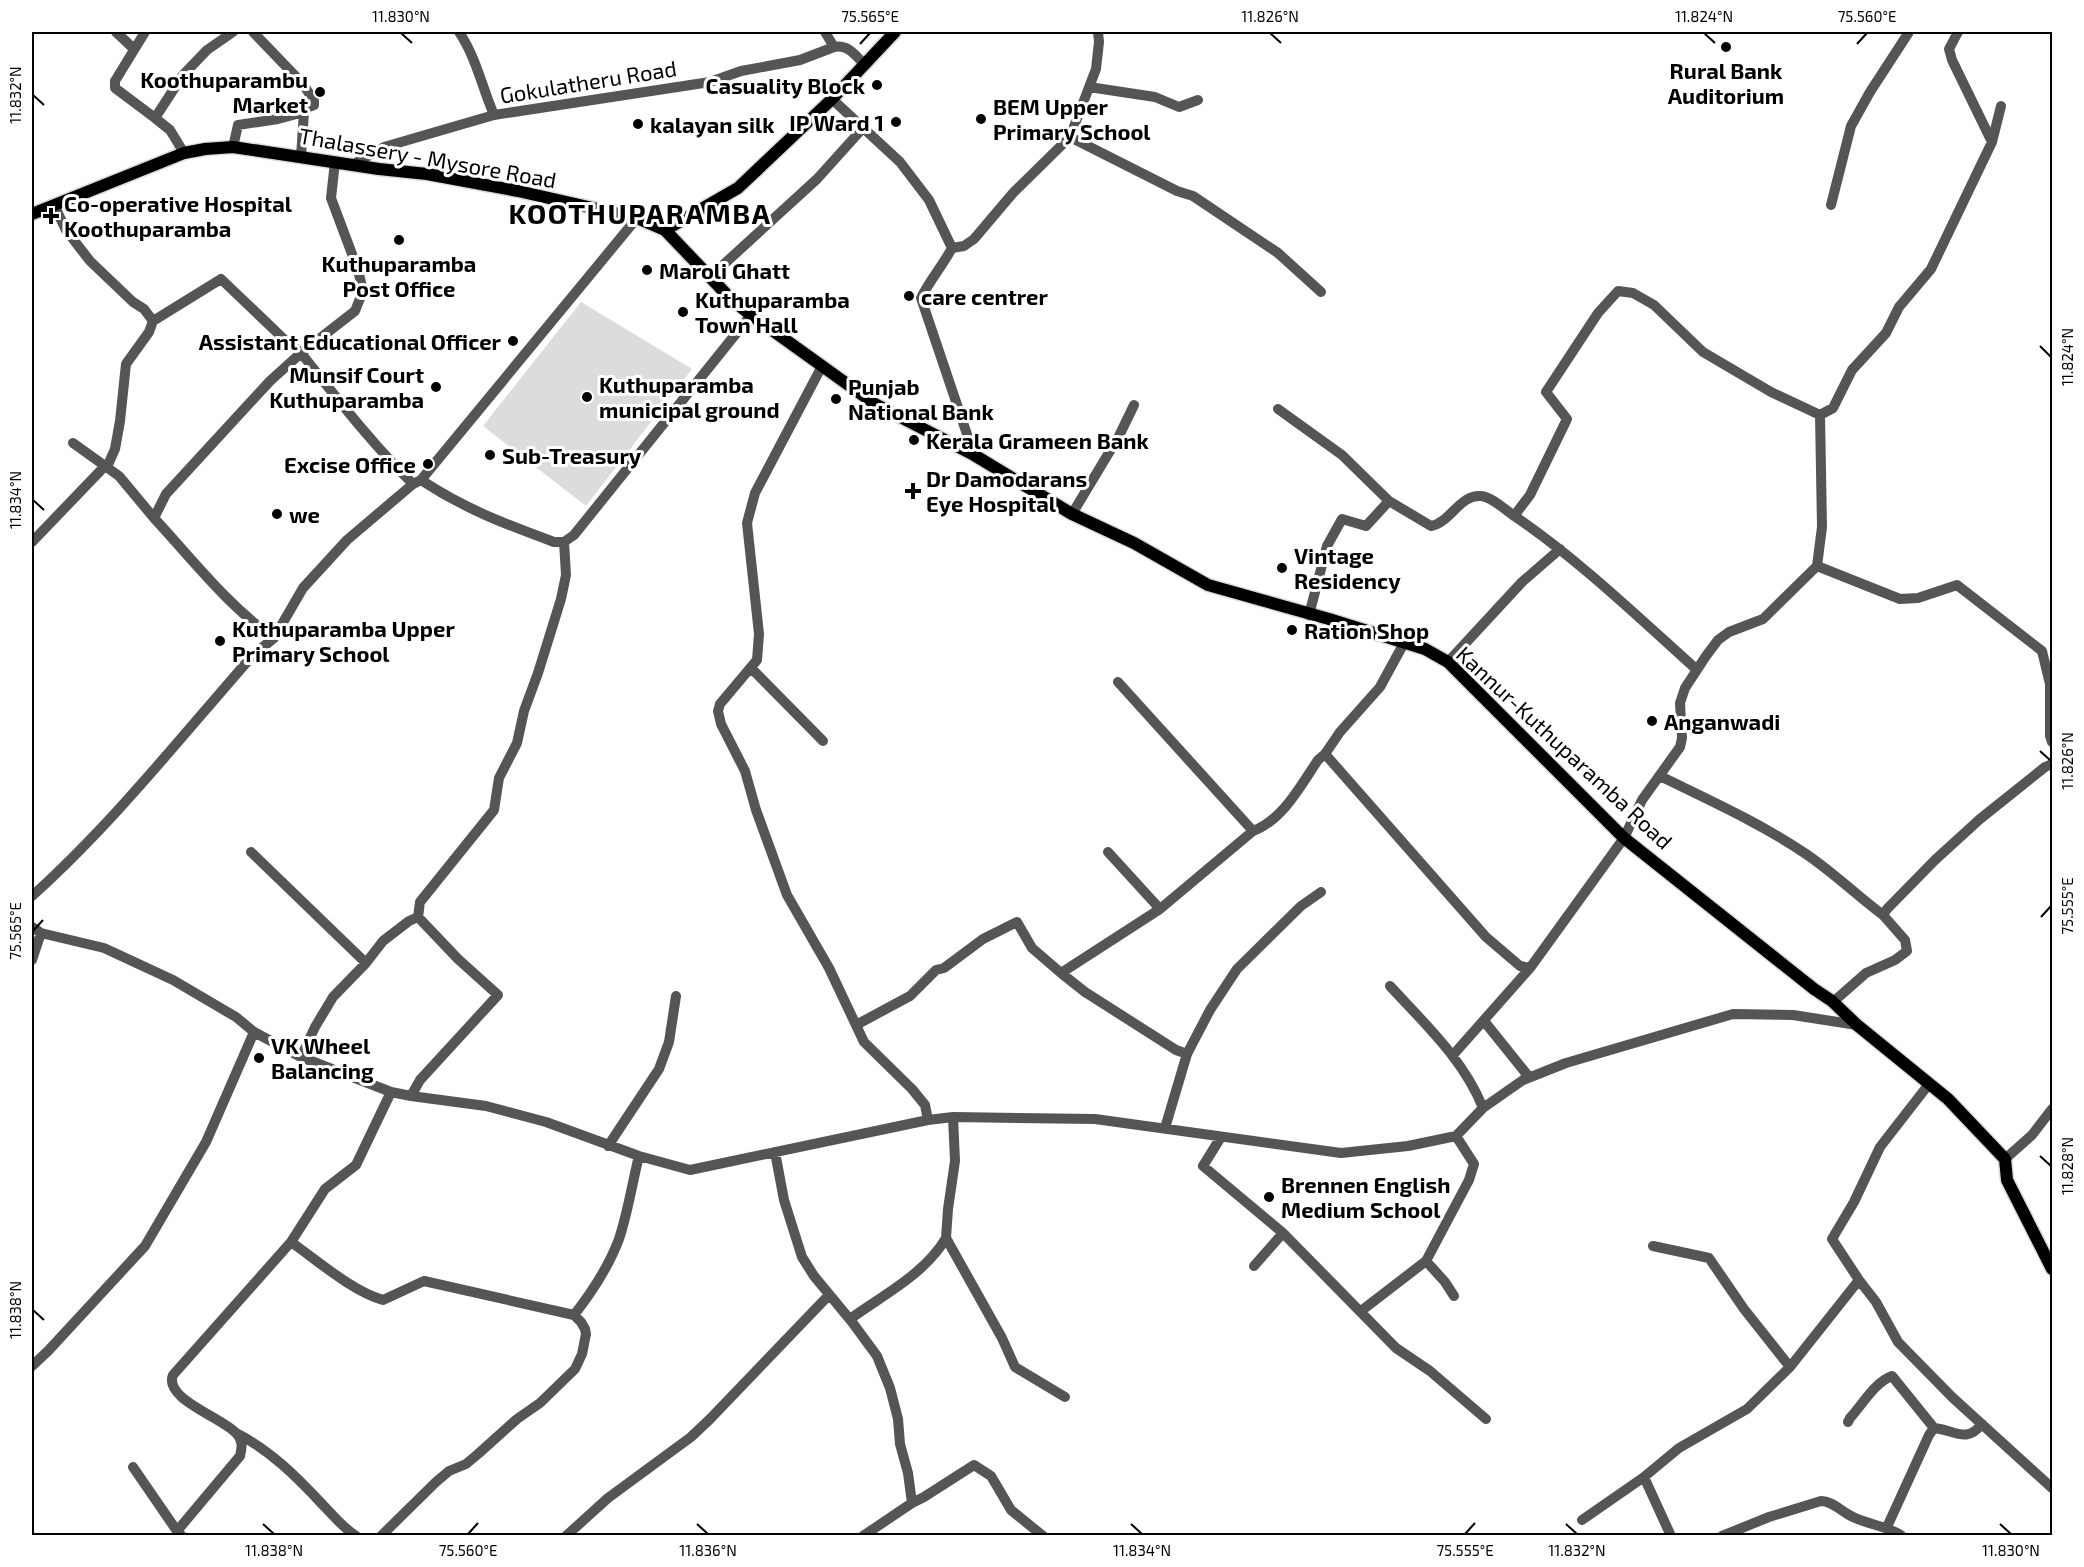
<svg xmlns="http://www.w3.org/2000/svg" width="2084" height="1567" font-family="'Exo 2',sans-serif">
<rect width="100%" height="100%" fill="#fff"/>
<path fill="#dcdcdc" d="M581,302L692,369L586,506L483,426Z"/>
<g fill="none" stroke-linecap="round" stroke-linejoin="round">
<g stroke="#dbdbdb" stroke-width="15">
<path id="major" d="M32,214L184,153L205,149L233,147L379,169L427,174L518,191L637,218L665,230L738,188L832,99L895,32
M665,230L730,298L751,315L875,404L974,455L1072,514L1134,543L1208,585L1329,619L1425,649L1448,662L1624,838L1814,989L1832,1001L1857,1025L1948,1099L2005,1159L2007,1180L2052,1269"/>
</g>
<path stroke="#555" stroke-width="10" d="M116,32L134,49
M145,32L115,81V88L155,118
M253,32L303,84L314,101V105L306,108L304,112L301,157
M459,32C476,57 482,87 494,115
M825,32L834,47C848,44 855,55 865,65
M1089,87L1155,97L1179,107L1198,100
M832,99L900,162L929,200L952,248C943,265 930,280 921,298L974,455
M1070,137L1177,191L1193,196L1278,253L1321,292
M1992,142L2001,106
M233,147L238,125L278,119L304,112
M184,153L170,130L155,118L183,75L207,50L233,32
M335,162L331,198L358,270L363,291L355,311L301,353C337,398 372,444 413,484
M352,165L384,147L494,115L710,82L741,71L800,60L834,47
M54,205L66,230L90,261L133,302L144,309L153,321L149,332L126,364L120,421L115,449L107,467
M1831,205L1851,126L1870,92L1909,32
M952,248L964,246L974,239L1013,193L1070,137L1096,69L1099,42L1098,32
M711,276L817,179L863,128
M822,366L755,493L747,523L759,634L757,660L720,704L718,711L721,724L745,771L756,810L787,895L829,968L864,1042L912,1089L925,1105L928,1120
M1278,409L1342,455L1389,501
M73,443L119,476L154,518L166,494L270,381L301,353L287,342L221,279L153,321
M421,480L637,218
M1072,514L1119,436L1134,405
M1514,516L1530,495L1567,419L1546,392L1598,313L1618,291L1633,293L1654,305L1703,352L1771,392L1820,415
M154,518C192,559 228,606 274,638
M32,542L104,467
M1817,566L1900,599L1918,598L1957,585L2042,651L2050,684V736L2052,742
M1309,615L1327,546L1342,519L1366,526L1389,501L1431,526C1450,523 1460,494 1481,496C1492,497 1504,509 1513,515C1579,560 1637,616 1696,669
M1448,662L1522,582L1560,549
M751,668L823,741
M1118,682L1253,831
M1325,754L1486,937L1520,966L1530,968L1624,838L1642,800L1680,747L1682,738L1680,703L1685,688L1706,656L1718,640L1729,632L1763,619L1817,566L1822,527L1820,415L1833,408L1852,370L1886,333L1899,307L1931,269L1992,142L1952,60L1949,49L1958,32
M1660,776C1709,800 1758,822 1803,852C1832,871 1856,895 1883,915
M251,852L366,963
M1108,852L1160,909
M32,896C113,823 181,737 253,655L274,638L303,588L347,540L413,484L421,480C465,509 505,524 554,542H564L574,535L751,315
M32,927L41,933L104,948L173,980L236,1017L254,1032L301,1057L391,1092L411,1096L486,1106L546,1122L639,1156L690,1170L928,1120L953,1117L1095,1119L1341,1153L1408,1146L1456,1136L1483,1108L1523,1080L1566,1063L1733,1014L1793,1015L1857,1025
M32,960L41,933
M1061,973L1160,909L1253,831C1283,820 1301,785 1318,760L1325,754L1340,732L1380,687L1404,643
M1390,986C1425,1024 1464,1060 1483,1108
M1833,1002L1866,973L1895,960L1907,951L1905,940L1883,915L1887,909L1935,860L1980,819L2045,767L2052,764
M1484,1021L1529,1077
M856,1025L910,996L936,970L944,968L983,939L1017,922L1032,948L1061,973L1085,992L1176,1050L1187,1054
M1453,1055L1530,968
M301,1057L315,1027L333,997L366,963L383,941L409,921L418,917L420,902L494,810L499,778L517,743L524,711L538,673L561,599L566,575L564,542
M411,1096L420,1080L498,995L458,959L418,917
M953,1117L955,1161L948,1209L946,1238L1002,1338L1015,1367L1065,1397
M1165,1128L1187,1054L1210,1010L1237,969L1301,906L1321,892
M1221,1137L1203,1166L1283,1233L1396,1348L1430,1371L1486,1419
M608,1146L659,1069L669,1042L676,996
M775,1152L784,1200L802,1257L814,1276L852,1322L877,1356L890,1388L898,1419L900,1444L908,1473L912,1503L863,1536
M2005,1159L2032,1135L2052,1109
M291,1242C318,1261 352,1291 383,1300L424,1281L574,1315
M1653,1246L1709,1258L1744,1309L1790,1367
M1426,1261L1445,1282L1454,1296
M1254,1266L1283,1233
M1859,1280L1876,1302L1898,1342L1952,1397L2052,1488
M1361,1311L1426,1261L1469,1180L1474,1164L1456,1136
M850,1319C883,1295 925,1274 946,1238
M32,1366L48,1351L145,1246L206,1142L254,1032
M1848,1422L1850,1418C1862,1405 1875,1382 1892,1376L1934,1428
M236,1433C270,1450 297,1477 322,1504C333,1515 342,1527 356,1536
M133,1467L177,1531
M912,1503L924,1497L974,1465L991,1476L1011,1510L1043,1536
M1582,1520L1644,1477
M1887,1527L1929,1435L1934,1428C1955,1430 1966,1444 1982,1424
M182,1536L177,1531L240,1456C242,1448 243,1441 237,1434C224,1418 163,1399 173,1375L291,1242L325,1189L356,1165L391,1092
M381,1536L436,1482L449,1471L466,1464L478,1454L517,1419L540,1403L575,1369L582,1354L586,1334L585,1329L581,1322L574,1315C592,1292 609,1266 619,1239C628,1212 632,1184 639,1156
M566,1536L608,1498L691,1437L710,1419L829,1295
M1671,1536L1644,1477L1679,1448L1747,1409L1790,1367L1859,1280L1832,1239L1854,1202L1880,1147L1929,1084
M1722,1536L1769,1517L1821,1501C1832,1501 1841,1511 1851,1516C1868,1525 1886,1525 1902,1536"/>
<use href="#major" stroke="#000" stroke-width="12"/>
</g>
<path fill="none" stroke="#000" stroke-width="2" d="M401,33L412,43M1270,33L1281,43M1704,33L1715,43M860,44L870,33M1857,44L1867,33M33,95L44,105M2040,346L2051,357M33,500L44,510M2040,751L2051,761M2041,917L2051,906M33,931L43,920M2040,1156L2051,1166M33,1310L44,1320M263,1524L274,1534M697,1524L708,1534M1131,1524L1142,1534M1566,1524L1577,1534M2000,1524L2011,1534M468,1534L478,1523M1465,1534L1475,1523"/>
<g fill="#000" stroke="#fff" stroke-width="2">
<circle cx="1726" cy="47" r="6"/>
<circle cx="877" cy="85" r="6"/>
<circle cx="320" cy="92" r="6"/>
<circle cx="981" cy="119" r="6"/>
<circle cx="896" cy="122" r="6"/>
<circle cx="638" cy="124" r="6"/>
<path d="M48 207h6v6h6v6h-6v6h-6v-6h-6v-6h6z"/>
<circle cx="399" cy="240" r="6"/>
<circle cx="647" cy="270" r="6"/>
<circle cx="909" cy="296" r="6"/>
<circle cx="683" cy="312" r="6"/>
<circle cx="513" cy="341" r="6"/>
<circle cx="436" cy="387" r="6"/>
<circle cx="587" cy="397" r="6"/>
<circle cx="836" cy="399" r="6"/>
<circle cx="914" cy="440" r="6"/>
<circle cx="490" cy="455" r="6"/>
<circle cx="428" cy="464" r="6"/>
<path d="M910 482h6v6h6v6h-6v6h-6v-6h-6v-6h6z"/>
<circle cx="277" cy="514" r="6"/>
<circle cx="1282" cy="568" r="6"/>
<circle cx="1292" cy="630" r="6"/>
<circle cx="220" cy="641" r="6"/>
<circle cx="1652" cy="721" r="6"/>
<circle cx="259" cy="1058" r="6"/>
<circle cx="1269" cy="1197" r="6"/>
</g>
<g text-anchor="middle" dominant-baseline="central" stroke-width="6" stroke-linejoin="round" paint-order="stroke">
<g font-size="22" font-weight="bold" fill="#000" stroke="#fff" text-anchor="start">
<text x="1726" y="70" text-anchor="middle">Rural Bank<tspan x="1726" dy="25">Auditorium</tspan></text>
<text x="308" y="79" text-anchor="end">Koothuparambu<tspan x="308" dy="25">Market</tspan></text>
<text x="865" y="85" text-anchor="end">Casuality Block</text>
<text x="993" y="106">BEM Upper<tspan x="993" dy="25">Primary School</tspan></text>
<text x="884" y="122" text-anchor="end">IP Ward 1</text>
<text x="650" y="124">kalayan silk</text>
<text x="64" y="203">Co-operative Hospital<tspan x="64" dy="25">Koothuparamba</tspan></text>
<text x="399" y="263" text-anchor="middle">Kuthuparamba<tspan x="399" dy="25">Post Office</tspan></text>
<text x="659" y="270">Maroli Ghatt</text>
<text x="921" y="296">care centrer</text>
<text x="695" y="299">Kuthuparamba<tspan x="695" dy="25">Town Hall</tspan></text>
<text x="501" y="341" text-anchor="end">Assistant Educational Officer</text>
<text x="424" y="374" text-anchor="end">Munsif Court<tspan x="424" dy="25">Kuthuparamba</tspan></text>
<text x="599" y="384">Kuthuparamba<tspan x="599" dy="25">municipal ground</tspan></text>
<text x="848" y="386">Punjab<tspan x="848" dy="25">National Bank</tspan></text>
<text x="926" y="440">Kerala Grameen Bank</text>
<text x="502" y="455">Sub-Treasury</text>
<text x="416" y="464" text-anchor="end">Excise Office</text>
<text x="926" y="478">Dr Damodarans<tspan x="926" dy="25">Eye Hospital</tspan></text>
<text x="289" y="514">we</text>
<text x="1294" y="555">Vintage<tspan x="1294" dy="25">Residency</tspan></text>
<text x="232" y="628">Kuthuparamba Upper<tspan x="232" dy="25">Primary School</tspan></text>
<text x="1304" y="630">Ration Shop</text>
<text x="1664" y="721">Anganwadi</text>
<text x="271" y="1045">VK Wheel<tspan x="271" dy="25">Balancing</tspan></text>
<text x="1281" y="1184">Brennen English<tspan x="1281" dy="25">Medium School</tspan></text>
</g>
<g font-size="22" fill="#000" stroke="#fff">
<text transform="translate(588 81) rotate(-9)">Gokulatheru Road</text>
<text transform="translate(428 157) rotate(10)">Thalassery - Mysore Road</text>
<text transform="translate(1565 747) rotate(43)">Kannur-Kuthuparamba Road</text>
</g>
<g font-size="28" font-weight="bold" letter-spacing="1.5" fill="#000" stroke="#fff">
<text x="640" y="213">KOOTHUPARAMBA</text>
</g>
</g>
<rect width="2084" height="1567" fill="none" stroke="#ffffff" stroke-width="66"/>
<rect x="33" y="33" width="2018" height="1501" fill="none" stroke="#000" stroke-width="2"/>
<g font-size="15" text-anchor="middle" fill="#000">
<text x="401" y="22">11.830°N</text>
<text x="870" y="22">75.565°E</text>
<text x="1270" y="22">11.826°N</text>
<text x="1704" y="22">11.824°N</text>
<text x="1867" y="22">75.560°E</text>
<text transform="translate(16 95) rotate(-90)" y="5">11.832°N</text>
<text transform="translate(2068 357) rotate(-90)" y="5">11.824°N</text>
<text transform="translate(16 500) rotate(-90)" y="5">11.834°N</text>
<text transform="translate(2068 761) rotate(-90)" y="5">11.826°N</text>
<text transform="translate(2068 906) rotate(-90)" y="5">75.555°E</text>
<text transform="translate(16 931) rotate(-90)" y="5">75.565°E</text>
<text transform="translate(2068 1166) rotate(-90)" y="5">11.828°N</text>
<text transform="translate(16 1310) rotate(-90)" y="5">11.838°N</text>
<text x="274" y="1556">11.838°N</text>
<text x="468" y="1556">75.560°E</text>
<text x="708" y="1556">11.836°N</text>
<text x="1142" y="1556">11.834°N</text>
<text x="1465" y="1556">75.555°E</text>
<text x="1577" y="1556">11.832°N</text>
<text x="2011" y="1556">11.830°N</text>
</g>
</svg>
